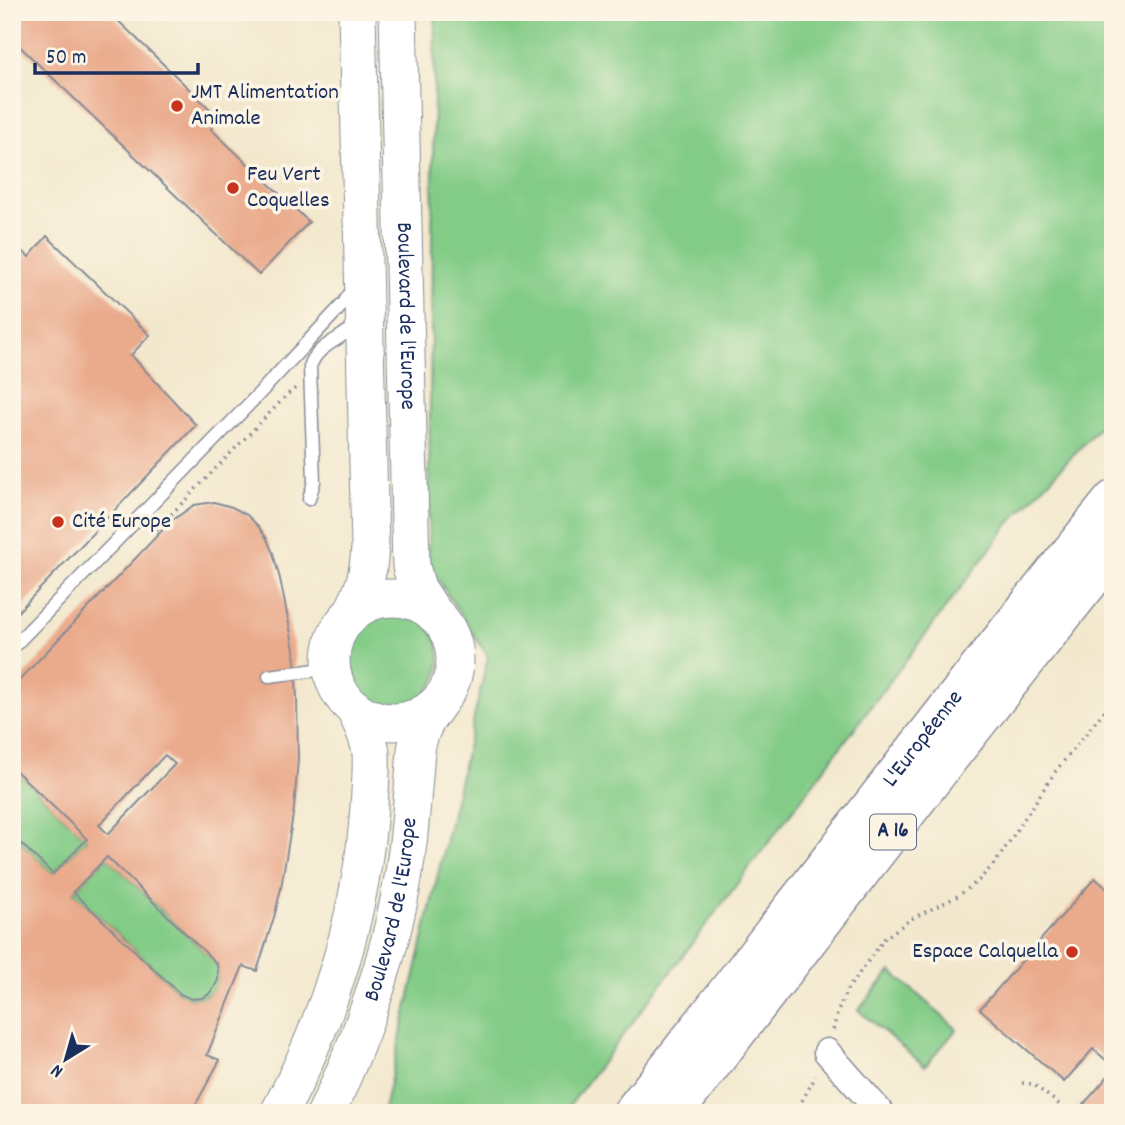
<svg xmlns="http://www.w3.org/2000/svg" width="1125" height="1125" font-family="Dekko,sans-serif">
<rect width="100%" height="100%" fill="#fcf5e5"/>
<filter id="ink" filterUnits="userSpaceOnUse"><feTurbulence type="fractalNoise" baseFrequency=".0143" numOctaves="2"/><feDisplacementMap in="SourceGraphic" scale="14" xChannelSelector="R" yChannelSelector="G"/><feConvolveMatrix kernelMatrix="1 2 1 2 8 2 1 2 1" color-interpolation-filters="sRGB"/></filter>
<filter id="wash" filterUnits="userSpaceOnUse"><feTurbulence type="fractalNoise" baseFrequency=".00686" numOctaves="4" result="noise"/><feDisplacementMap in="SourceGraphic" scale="28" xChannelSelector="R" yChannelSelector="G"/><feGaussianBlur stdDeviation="1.57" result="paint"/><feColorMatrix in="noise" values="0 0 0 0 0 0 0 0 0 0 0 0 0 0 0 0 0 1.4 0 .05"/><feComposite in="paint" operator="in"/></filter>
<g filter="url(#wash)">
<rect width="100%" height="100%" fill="#f3e8cd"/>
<path fill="#83cc87" stroke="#4f7e72" stroke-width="2" d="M435,12H1113V412L1009,524L564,1113H383L488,657L428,564Z
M344 659a48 48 0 1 1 96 0a48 48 0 1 1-96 0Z
M12,767L87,839L53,874L12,835Z
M107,857L216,963C225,987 207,1003 183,996L73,892Z
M891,971L957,1029L925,1066L858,1010Z"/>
<g id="blocks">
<path fill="#eaaa8c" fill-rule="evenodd" d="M12,12H109L210,109L213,112L214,120L211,129L309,222L259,275L12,39Z
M47,236L150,335L131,355L196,425L12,618V241L29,257Z
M214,502L232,507L247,515L258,526L267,539L273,553L280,579L294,649L297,697L298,759L294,809L281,888L275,914L257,971L243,966L207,1055L220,1060L191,1113H12V835L53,874L87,839L12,767V688L170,522L194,505ZM165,755L175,764L108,834L99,825ZM107,857L216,963L218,969V980L214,988L208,995L202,998L191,999L180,994L73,892Z
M1095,878L1113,894V1058L1110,1055L1106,1060L1093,1049L1064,1082L980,1009Z
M1109,1075L1113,1078V1113H1076Z"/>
</g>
</g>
<g filter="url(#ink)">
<use href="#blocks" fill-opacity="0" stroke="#878c96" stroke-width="2"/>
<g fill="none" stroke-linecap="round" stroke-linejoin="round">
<g stroke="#878c96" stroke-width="15">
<path id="service" d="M309,499L314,482L310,367C317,344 342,340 358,323
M12,648L255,398L344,303L354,287
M269,676L332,668"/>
</g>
<g stroke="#878c96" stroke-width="29">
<path id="minor" d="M827,1052L881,1113"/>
</g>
<g stroke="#878c96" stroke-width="39">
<g id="secondary">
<path id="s1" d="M398,12L411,566L417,588L434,614"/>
<circle cx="393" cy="660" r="62"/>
<path d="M350,616C364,591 368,576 370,548L357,12"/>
<path d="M279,1113C329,1019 362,913 369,807C370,789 372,770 371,753C369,737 361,722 354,708"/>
<path id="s2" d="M326,1113C358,1046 383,977 398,905C409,854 412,802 416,750C420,728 426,720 439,702"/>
</g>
</g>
<g stroke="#878c96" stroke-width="41">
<g id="motorway">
<path id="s3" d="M632,1113C794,910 949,701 1113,500"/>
<path d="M674,1113L948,759L1113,552"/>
</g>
</g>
<path stroke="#878c96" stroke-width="3.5" stroke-dasharray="2 5" stroke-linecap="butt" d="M158,535L155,531L290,392L296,388
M833,1030L838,1011L847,990L885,938L911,919L958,896L979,880L996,862L1055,772L1113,700
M1022,1083L1033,1084L1060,1105L1054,1113
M795,1113L816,1076"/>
<use href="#service" stroke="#fff" stroke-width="12"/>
<use href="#minor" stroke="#fff" stroke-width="26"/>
<use href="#secondary" stroke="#fff" stroke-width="37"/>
<use href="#motorway" stroke="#fff" stroke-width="38"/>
</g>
</g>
<g fill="#c8321e" stroke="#fcf5e5" stroke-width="2.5">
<circle cx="177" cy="106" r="7"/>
<circle cx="233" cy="188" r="7"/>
<circle cx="58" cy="522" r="7"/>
<circle cx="1072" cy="952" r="7"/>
</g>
<g text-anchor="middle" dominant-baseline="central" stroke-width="7" stroke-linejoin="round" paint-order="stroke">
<rect fill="#fcf5e5" stroke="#5e6a86" stroke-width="2" x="870" y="814.5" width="46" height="35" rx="5"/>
<g font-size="21" font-weight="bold" fill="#1b2f5e">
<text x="893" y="832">A 16</text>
</g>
<g font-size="23" fill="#1b2f5e" stroke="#fcf5e5" text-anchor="start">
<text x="191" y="93">JMT Alimentation<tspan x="191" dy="26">Animale</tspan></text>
<text x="247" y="175">Feu Vert<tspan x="247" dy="26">Coquelles</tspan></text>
<text x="72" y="522">Cité Europe</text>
<text x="1058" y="952" text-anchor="end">Espace Calquella</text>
</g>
<g font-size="23" fill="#1b2f5e" stroke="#fcf5e5">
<text stroke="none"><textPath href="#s1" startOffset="304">Boulevard de l'Europe</textPath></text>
<text stroke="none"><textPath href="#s3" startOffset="474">L'Européenne</textPath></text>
<text stroke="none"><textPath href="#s2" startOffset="215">Boulevard de l'Europe</textPath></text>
</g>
</g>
<rect width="1125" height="1125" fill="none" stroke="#fcf5e5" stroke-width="42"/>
<g transform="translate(66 1059) rotate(217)" stroke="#fcf5e5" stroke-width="5" paint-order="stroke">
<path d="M0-5L12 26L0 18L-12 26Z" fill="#1b2f5e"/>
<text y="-10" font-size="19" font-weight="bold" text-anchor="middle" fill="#1b2f5e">N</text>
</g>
<path d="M35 63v10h163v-10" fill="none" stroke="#1b2f5e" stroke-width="3.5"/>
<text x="46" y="63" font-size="21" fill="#1b2f5e" stroke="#fcf5e5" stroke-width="5" paint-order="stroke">50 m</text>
</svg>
